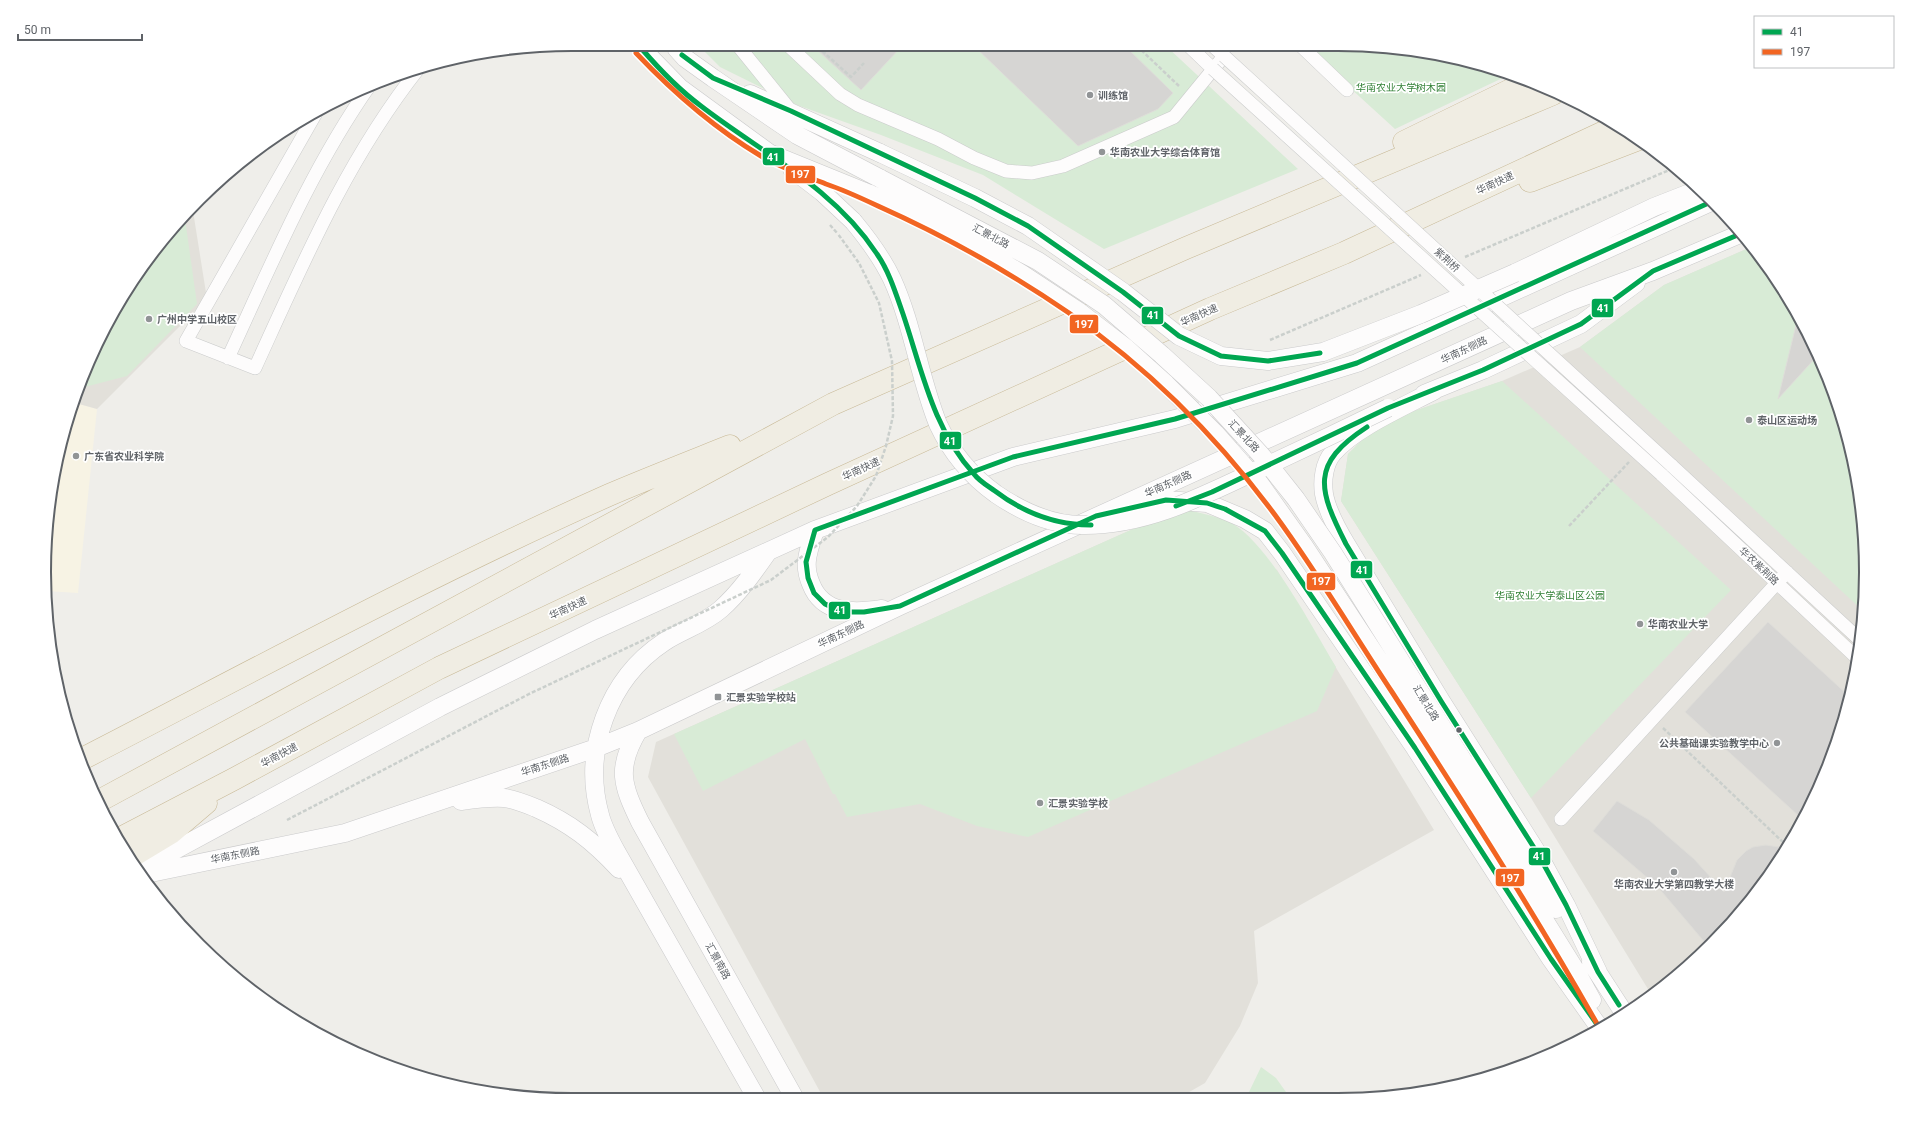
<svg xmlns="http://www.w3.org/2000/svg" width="1910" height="1144" font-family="Roboto,'Noto Sans SC',sans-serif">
<rect width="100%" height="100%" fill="#efeeea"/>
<path fill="#f7f3e4" d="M72,402L97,409L78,593L46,591L44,569L49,503Z"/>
<path fill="#e2e0da" d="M193,211L207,299L97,409L72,402L99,338L153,251Z
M1751,247L1777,279L1826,370L1856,469L1866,572L1856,675L1826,774L1777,866L1686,969L1651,994L1531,798L1341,501L1348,454L1379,423L1502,381L1580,347L1664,285Z
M1180,508L1277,570L1434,830L1254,931L1258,983L1240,1026L1205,1083L1177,1099H824L648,777L656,742Z"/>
<path fill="#d8ebd6" d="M1303,45H1373L1511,74L1395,129Z
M1166,46L1298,169L1104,249L983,175L881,135L797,105L720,67L701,48Z
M185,219L197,304L127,376L77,389L99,338L153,251Z
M1751,247L1777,279L1826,370L1856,469L1866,572L1862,610L1580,347L1664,285Z
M1502,381L1731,590L1531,798L1341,501L1348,454L1379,423Z
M1180,508C1195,512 1212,515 1227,521C1265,536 1314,631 1336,667L1317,711L1028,837L977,826L920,804L847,817L835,794H833L805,739L703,791L674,734Z
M1261,1067L1276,1078L1291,1099H1239L1249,1092Z"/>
<path fill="#d6d5d3" stroke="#deddd9" d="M1102,46H1125L1173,93L1158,109L1078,146L975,47Z
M814,47H901L861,90Z
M1798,317L1818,355L1778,399Z
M1768,622L1849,696L1826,774L1802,819L1685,712Z
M1617,801L1649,820L1694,859L1724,892L1737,860L1746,851L1753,847L1766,845L1786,848L1777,866L1707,945L1657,886L1593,831Z"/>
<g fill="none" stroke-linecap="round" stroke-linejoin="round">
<g stroke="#cbcccc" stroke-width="14">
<path id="street" d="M1300,45L1347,90
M1189,46L1213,69
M790,47L840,94L858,105L938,139L974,158L1006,171L1032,173L1063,166L1174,117L1224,56L1213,46
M740,48L791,111
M316,113L186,341L255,368C303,263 347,159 419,68
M228,358C271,265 311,169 370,85
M1671,465L1859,639
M1661,474L1857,658
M1561,819L1787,572"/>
</g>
<g stroke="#cacacb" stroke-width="19">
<path id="secondary" d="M641,48L680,88L769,153L870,194
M676,48L685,58L713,78L797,135L881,179
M750,94L880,153
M792,169L822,192L853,221
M1515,273L1654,207L1700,189
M1435,390C1405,406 1354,428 1333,453C1324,463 1322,481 1324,494C1327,511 1337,529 1346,544L1441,701L1538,854L1566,905L1598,972
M1424,394L1483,370L1581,324L1636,283
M1136,507L1166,500L1207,503L1245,519L1265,531L1282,553L1415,748L1551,959L1601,1030
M815,530C812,540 808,550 807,560C806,568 808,577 811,584C823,615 855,613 882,609
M638,731C616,768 622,785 640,822L795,1099
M1464,762L1556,909
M1451,770L1576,971L1592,1000
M461,801C475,799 489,797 504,798C514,799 526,804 536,808C570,823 593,841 619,869
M140,869L440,707L595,630L815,530L1013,457L1175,419L1357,363L1713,201
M141,875L345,833L596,748L638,731L900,606L1571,301L1653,271L1740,234
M1591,962L1624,1013
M757,1099L616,851C610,840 603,827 600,815C582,751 608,679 664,642C682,630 704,624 721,609C739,593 753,573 767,553"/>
</g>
<g stroke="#c8b996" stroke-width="23">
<path id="highway" d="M1404,142L1527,82
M1530,181L1639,139
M80,760C255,670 429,575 609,495C649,478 690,462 730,446
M99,801L833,404L1186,248L1553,94
M117,840L234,779L439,668L828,484L1210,309L1344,253L1617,126
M129,858L172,832L206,803"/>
</g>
<path stroke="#cacfcc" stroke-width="2.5" stroke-dasharray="4 2" stroke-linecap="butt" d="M1137,46L1180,87
M818,47L851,77L864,63
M830,225L838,234
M1465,257L1674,168
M1270,340L1421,275
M1569,526L1629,462
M1663,728L1787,846"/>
<use href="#street" stroke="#fdfcfc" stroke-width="13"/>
<use href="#secondary" stroke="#fdfcfc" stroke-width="18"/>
<use href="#highway" stroke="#f0ede3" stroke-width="22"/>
<g stroke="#cbcccc" stroke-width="14" stroke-linecap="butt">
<path id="street-bridge" d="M1224,56L1671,465
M1213,69L1661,474"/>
</g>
<g stroke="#cacacb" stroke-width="19" stroke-linecap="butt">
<path id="secondary-bridge" d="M880,153L975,198L1028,226L1123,292L1179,336L1221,356L1268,361L1323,352L1421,314L1515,273
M881,179L1038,261L1104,305L1162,355L1209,398L1261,455L1296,499L1333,553L1464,762
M870,194L951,232L1022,274L1078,311L1126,348L1166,384L1215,433L1260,484L1304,546L1451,770
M853,221C868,239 882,258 892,279C913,325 919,377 938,424C951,452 971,476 996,494C1021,511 1052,525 1082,525C1147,526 1207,494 1264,467C1305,448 1347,428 1388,408"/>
</g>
<path stroke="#cacfcc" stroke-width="2.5" stroke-dasharray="4 2" stroke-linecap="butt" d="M287,820L529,694L771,580L828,537L857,506L876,476L886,446L893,416L892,361L879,303L859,263L838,234"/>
<use href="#street-bridge" stroke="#fdfcfc" stroke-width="13"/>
<use href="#secondary-bridge" stroke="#fdfcfc" stroke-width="18"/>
<g stroke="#fff" stroke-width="8">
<path id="bus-1" d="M641,48C659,69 678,89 701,106C762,153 833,187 877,254C889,271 896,294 903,314C922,370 933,429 974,474C979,481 988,486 995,491C1024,513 1055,525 1091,525
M682,55L713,78L791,111L975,198L1028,226L1123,292L1179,336L1221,356L1268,361L1320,353
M1367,427C1310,464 1318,489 1346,544L1441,701L1538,854L1566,905L1598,972L1619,1005
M1176,506L1212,492L1388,408L1483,370L1581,324L1653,271L1740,234
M1601,1030L1551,959L1415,748L1282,553L1265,531L1225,509L1207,503L1166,500L1096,516L900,606L864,612H852L838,610L825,604L814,593L808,578L806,562L815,530L1013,457L1175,419L1357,363L1713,201"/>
</g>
<g stroke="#fff" stroke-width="8">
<path id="bus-2" d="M636,53C673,92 714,128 761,156C781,168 804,175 826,184C844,190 861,198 878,206C945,236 1008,271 1069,313C1148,368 1218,438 1275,515C1317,572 1353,633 1392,692C1464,803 1535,914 1600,1029"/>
</g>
<use href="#bus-1" stroke="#00a651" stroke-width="5"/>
<use href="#bus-2" stroke="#f26522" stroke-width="5"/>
</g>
<g fill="#919496" stroke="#fff" stroke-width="1.5">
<circle cx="1090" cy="95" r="4"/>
<circle cx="1102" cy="152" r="4"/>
<circle cx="149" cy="319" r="4"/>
<circle cx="1749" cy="420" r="4"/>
<circle cx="76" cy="456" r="4"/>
<circle cx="1640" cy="624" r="4"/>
<rect x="714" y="693" width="8" height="8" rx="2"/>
<circle cx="1777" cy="743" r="4"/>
<circle cx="1040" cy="803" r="4"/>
<circle cx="1674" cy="872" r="4"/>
</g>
<circle fill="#5f6368" stroke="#fff" stroke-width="1.5" cx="1459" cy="730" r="3.5"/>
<g text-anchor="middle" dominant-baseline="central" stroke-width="3.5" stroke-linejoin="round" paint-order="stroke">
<g font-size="10" fill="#348238" stroke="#fff">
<text x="1401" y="87">华南农业大学树木园</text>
<text x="1550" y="595">华南农业大学泰山区公园</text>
</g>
<g font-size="10" font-weight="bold" fill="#5f6368" stroke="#fff" text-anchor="start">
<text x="1098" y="95">训练馆</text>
<text x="1110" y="152">华南农业大学综合体育馆</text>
<text x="157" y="319">广州中学五山校区</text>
<text x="1757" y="420">泰山区运动场</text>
<text x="84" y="456">广东省农业科学院</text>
<text x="1648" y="624">华南农业大学</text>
<text x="726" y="697">汇景实验学校站</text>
<text x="1769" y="743" text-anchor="end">公共基础课实验教学中心</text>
<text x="1048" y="803">汇景实验学校</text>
<text x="1674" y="884" text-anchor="middle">华南农业大学第四教学大楼</text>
</g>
<g font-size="10" fill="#5f6368" stroke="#fff">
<text transform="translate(1495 183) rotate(-25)">华南快速</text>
<text transform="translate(991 236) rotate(28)">汇景北路</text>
<text transform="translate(1447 260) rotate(42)">紫荆桥</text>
<text transform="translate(1199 315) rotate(-24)">华南快速</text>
<text transform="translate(1464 350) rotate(-25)">华南东侧路</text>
<text transform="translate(1244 436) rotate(47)">汇景北路</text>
<text transform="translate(861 469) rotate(-25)">华南快速</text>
<text transform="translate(1168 484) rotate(-24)">华南东侧路</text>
<text transform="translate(1759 566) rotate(43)">华农紫荆路</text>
<text transform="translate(568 608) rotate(-25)">华南快速</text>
<text transform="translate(841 634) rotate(-25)">华南东侧路</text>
<text transform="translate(1426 703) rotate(59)">汇景北路</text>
<text transform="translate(279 755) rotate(-28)">华南快速</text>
<text transform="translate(545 765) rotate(-18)">华南东侧路</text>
<text transform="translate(235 855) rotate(-11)">华南东侧路</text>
<text transform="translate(718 961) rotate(61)">汇景南路</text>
</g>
</g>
<path d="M0 0H1910V1144H0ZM572 51H1338A521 521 0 0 1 1859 572V572A521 521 0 0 1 1338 1093H572A521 521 0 0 1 51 572V572A521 521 0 0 1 572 51Z" fill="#fff" fill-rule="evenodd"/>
<path fill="none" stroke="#5f6368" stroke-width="2" d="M572 51H1338A521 521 0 0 1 1859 572V572A521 521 0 0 1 1338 1093H572A521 521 0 0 1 51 572V572A521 521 0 0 1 572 51Z"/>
<g stroke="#fff" stroke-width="1.5">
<rect x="762" y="147" width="23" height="19" rx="4" fill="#00a651"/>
<rect x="785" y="165" width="31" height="19" rx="4" fill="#f26522"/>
<rect x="1591" y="298" width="23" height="20" rx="4" fill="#00a651"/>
<rect x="1141" y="306" width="23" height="19" rx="4" fill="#00a651"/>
<rect x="1069" y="314" width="30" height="20" rx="4" fill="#f26522"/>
<rect x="939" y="431" width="23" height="19" rx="4" fill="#00a651"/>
<rect x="1350" y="560" width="23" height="19" rx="4" fill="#00a651"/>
<rect x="1306" y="572" width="30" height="19" rx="4" fill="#f26522"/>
<rect x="828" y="601" width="23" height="19" rx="4" fill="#00a651"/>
<rect x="1528" y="847" width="23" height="19" rx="4" fill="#00a651"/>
<rect x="1495" y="868" width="30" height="19" rx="4" fill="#f26522"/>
</g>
<g font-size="11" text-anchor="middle" font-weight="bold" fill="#fff">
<text x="773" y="161">41</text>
<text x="800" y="178">197</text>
<text x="1603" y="312">41</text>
<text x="1153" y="319">41</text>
<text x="1084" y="328">197</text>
<text x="950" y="445">41</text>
<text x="1362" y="574">41</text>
<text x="1321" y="585">197</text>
<text x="840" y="614">41</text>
<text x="1539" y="860">41</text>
<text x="1510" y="882">197</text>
</g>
<rect x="1754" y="16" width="140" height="52" fill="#ffffff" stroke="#bfc1c3"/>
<rect x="1762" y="29" width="20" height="6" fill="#00a651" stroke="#bfc1c3"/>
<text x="1790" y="36" font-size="12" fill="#5f6368">41</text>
<rect x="1762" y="49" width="20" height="6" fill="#f26522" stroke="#bfc1c3"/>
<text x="1790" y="56" font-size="12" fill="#5f6368">197</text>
<path d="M18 34v6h124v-6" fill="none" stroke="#5f6368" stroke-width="2"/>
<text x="24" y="34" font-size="12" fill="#5f6368" stroke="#ffffff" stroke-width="3" paint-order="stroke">50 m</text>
</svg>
